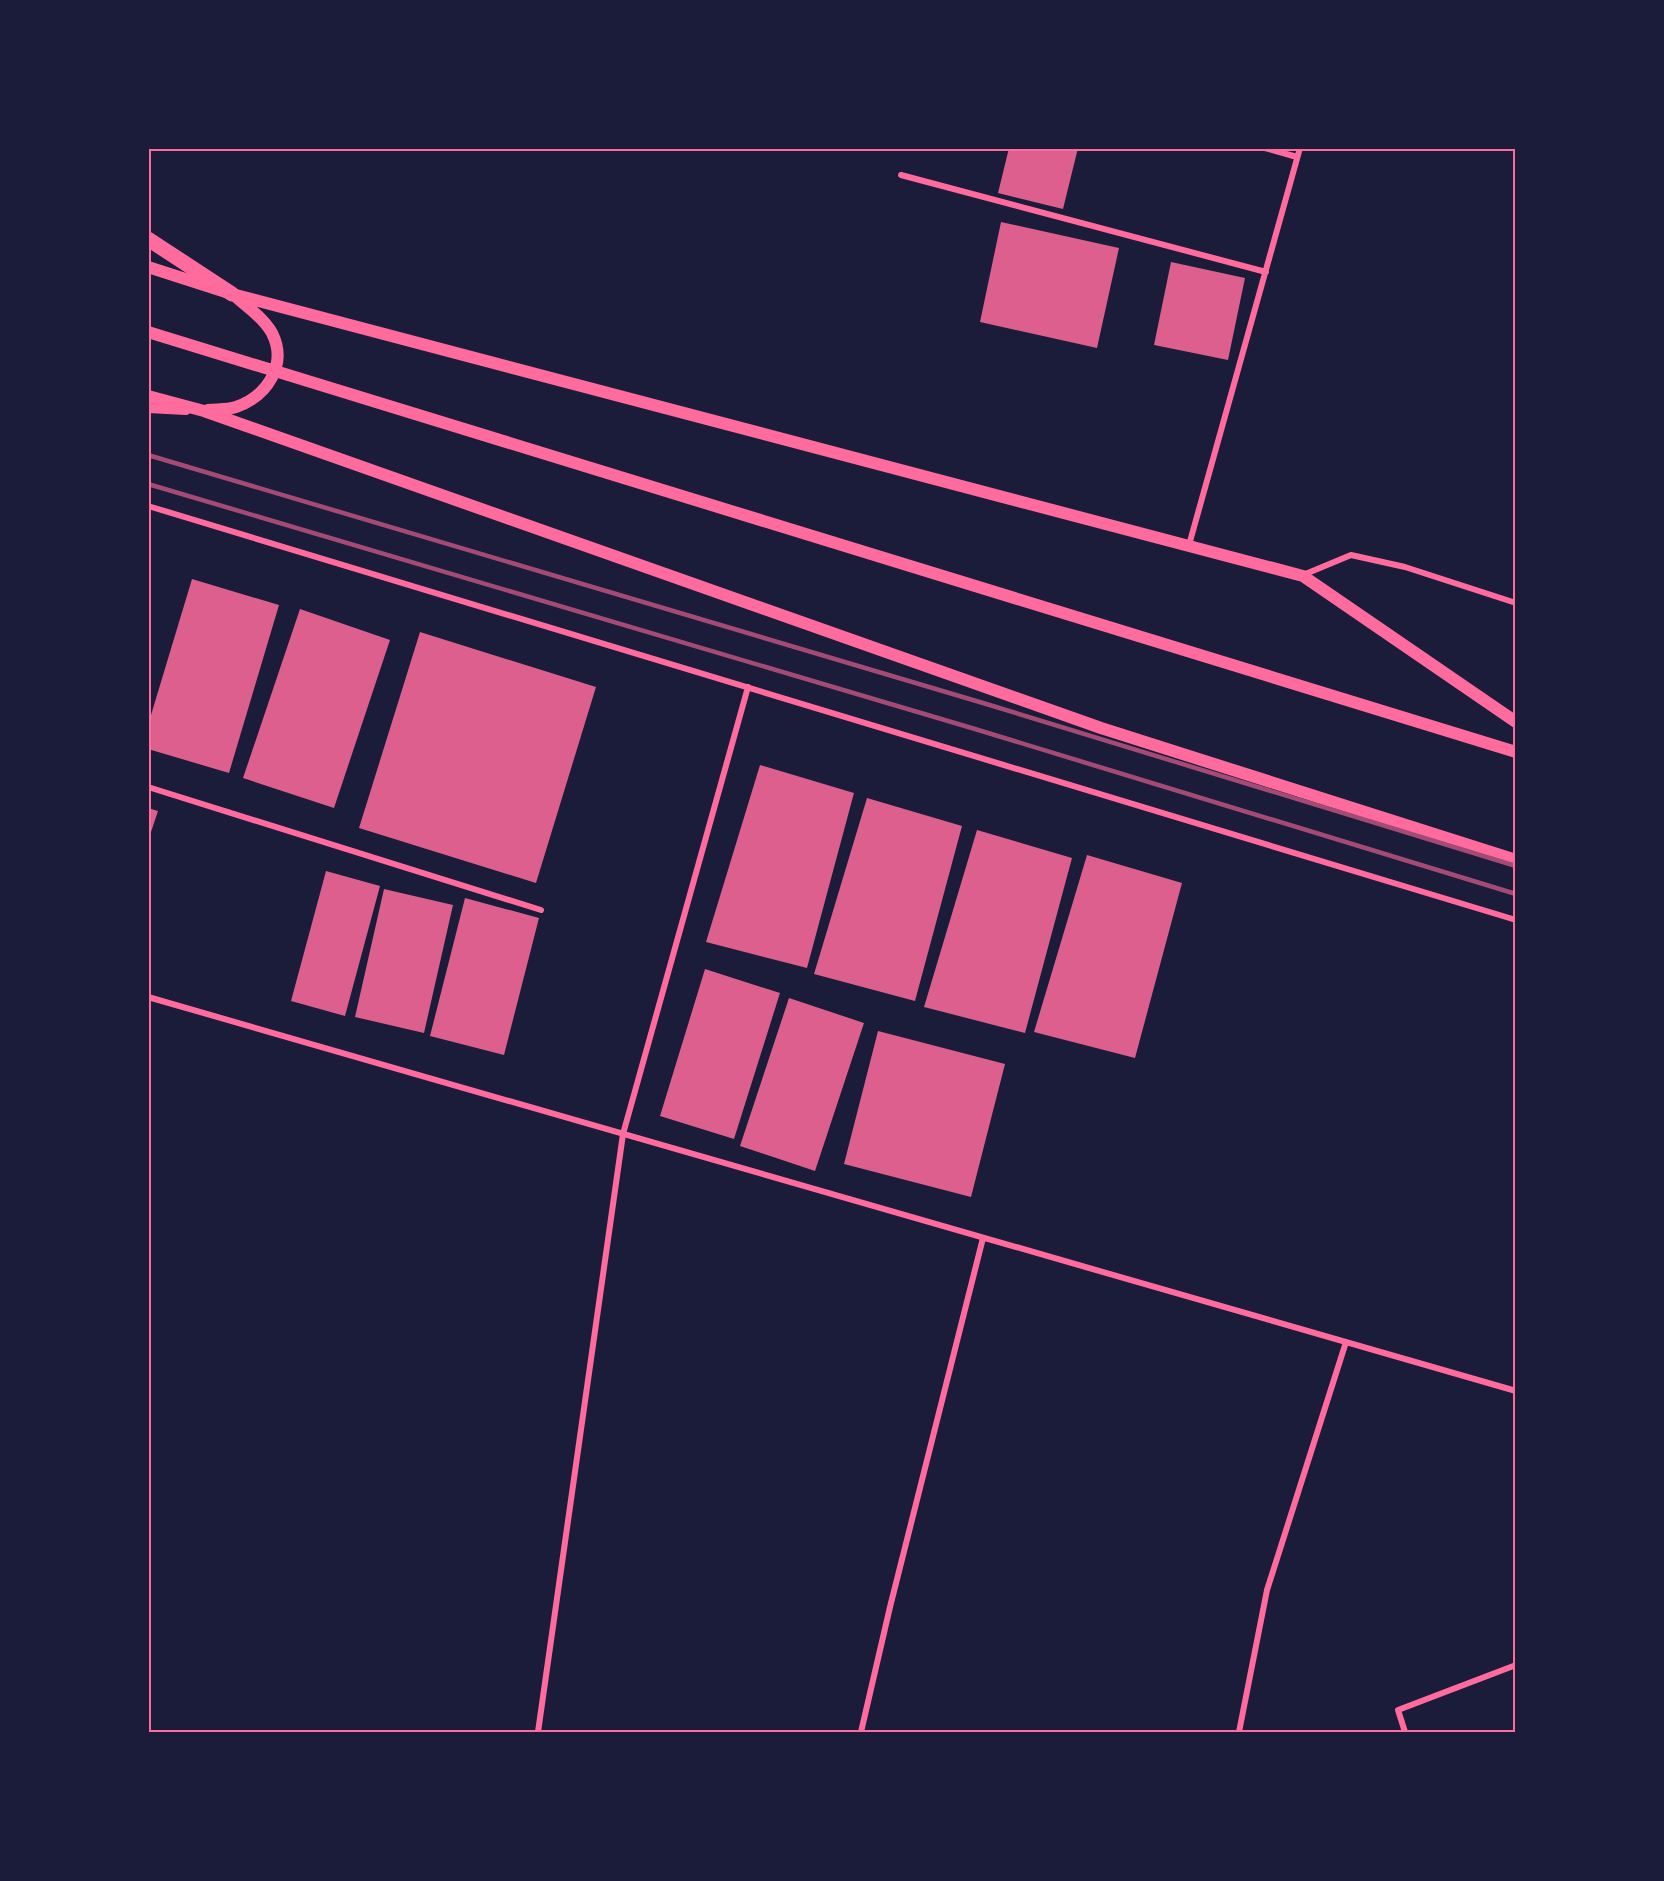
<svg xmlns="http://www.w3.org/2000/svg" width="1664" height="1881" font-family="'Roboto Serif',serif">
<rect width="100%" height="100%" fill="#1b1b3a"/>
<path fill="#dd5f8e" d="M1009,148H1078L1063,209L998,193Z
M1001,222L1119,248L1097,348L980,322Z
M1171,262L1245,278L1228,360L1154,345Z
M192,579L279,605L229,773L148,749V725Z
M300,609L390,640L334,808L243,778Z
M420,632L596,687L536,883L359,828Z
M760,765L854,793L807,968L706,942Z
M867,798L962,826L915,1001L814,974Z
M148,808L158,811L149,838H148Z
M977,830L1072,858L1025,1033L924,1007Z
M1087,855L1182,883L1135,1058L1034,1032Z
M326,871L380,886L345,1016L291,1001Z
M384,889L453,905L424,1033L355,1017Z
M465,898L539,918L504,1055L430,1036Z
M705,969L780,993L734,1139L660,1116Z
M789,998L864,1023L815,1171L740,1146Z
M878,1031L1005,1064L971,1197L844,1164Z"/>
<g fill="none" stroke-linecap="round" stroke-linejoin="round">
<path stroke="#ff6b9d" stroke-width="6" d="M1265,148L1297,157
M901,175L1266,272
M148,506L1516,920
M1189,545L1300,148
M1303,575L1351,555L1405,567L1516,603
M148,787L541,910
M148,997L1516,1391
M538,1732L623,1134L748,687
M861,1732L890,1607L983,1238
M1239,1732L1267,1590L1346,1342
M1405,1732L1398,1710L1516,1665"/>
<path stroke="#ff6b9d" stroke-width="10" d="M148,408L186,410"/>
<path stroke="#ff6b9d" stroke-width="12" d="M148,267L232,294L1303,576L1516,722
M148,332L1516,752
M148,396L204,411L1101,728L1516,860
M208,410C217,409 227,410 236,407C267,396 288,365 272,333C264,319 248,307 236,297"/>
<path stroke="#ff6b9d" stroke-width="15" d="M148,239L232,294"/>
<path stroke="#a44b75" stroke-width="4.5" d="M148,455L983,703L1516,866
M148,484L975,729L1516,894"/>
</g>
<rect width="1664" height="1881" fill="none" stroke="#1b1b3a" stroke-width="300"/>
<rect x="150" y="150" width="1364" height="1581" fill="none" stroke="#ff6b9d" stroke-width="2"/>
</svg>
